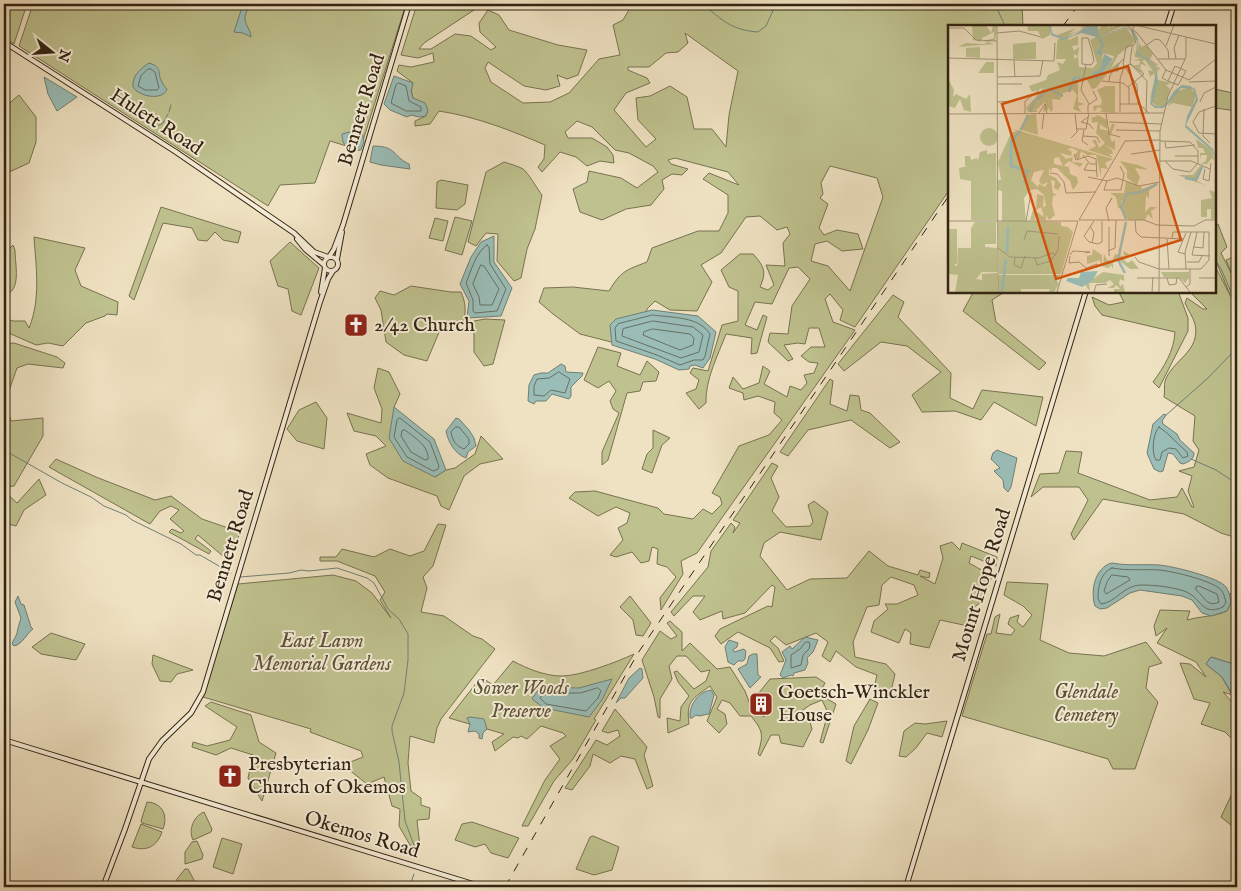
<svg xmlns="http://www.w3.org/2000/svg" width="1241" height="891" font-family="'IM FELL English',serif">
<rect width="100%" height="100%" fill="#efe2c2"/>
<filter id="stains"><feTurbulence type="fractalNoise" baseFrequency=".004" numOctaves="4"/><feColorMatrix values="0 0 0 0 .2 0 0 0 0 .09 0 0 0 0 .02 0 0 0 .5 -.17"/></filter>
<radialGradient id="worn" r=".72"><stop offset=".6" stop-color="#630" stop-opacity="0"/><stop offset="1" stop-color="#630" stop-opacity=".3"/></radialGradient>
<path fill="#bfc28f" stroke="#787250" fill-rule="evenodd" d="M4,4H27L14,44L4,37Z
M33,4H406L360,150L330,141L315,183L280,185L268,206L19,46Z
M417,4H483L424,43L419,49H431L455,34L471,36L491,50L496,47L480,32L479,23L488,10L499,15L509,30L558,45L587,50L578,75L567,79L557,75L560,86L546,90L524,86L488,62L485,68L491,82L523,103L550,102L569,93L599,59L620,55L613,25L623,20L630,8L629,4H766V5L774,4H1022L1023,26H950V189L855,327L840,320L843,310L830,294L825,299L833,322L855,330L697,553L681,561L683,574L661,610L660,598L676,577L667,567L657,564L658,549L652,547L649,561L641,563L632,552L616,557L610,555L623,540L618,528L627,523L630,513L616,507L598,516L569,498L575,492L595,491L658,508L664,514L693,519L703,509L712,514L722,504L720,497L712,493L739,446L769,435L782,420L774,413L775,402L758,396L744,400L743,393L729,388L733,377L743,389L759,383L763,366L770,371L764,384L787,397L790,386L801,390L807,383L804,375L814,373L818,363L809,362L801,356L811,347H825L819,328H809L805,344L798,343L784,345L793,359L788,361L768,342L770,333L788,334L792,306L810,279L798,267L789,268L772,304L755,302L745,325L757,330L763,315L767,317L757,353L751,354L752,338L726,334C718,355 705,380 706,403L699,409L686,393L696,389L699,380L690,373L693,368L708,371L722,325L738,321V291L729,287L721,270L740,254H753C764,266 767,272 760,287L768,290L774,285L766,265L785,266L783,243L790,234L787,227L777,230L760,216L746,217L721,253L701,265L712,282L697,311L670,310L655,301L647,309L644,326L615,343L580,334L553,314L539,302L544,288L573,287L609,291C621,271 626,270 647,262L652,248L698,231H719L728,213V195L703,179L709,173L739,185L728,172L675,158L668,160L671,164L688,169L682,175L672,174L662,180L664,189L651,205L626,209L602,220L580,212L573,189L587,182L589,171L621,178L637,188L658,172L653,166L629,153L615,150L592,127L577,121L565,132L568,138H592L607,147L613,155L614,163L600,161L587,166L576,157L560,152L542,172L538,167L544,159L545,145C510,130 477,117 439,111L430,124L415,126V121L426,116L428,110C417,101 408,99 413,83L397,71L399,65L411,67L434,62L433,53L418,58L401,55ZM685,33L738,71L729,115L726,147L712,129H694L687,97L670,86L650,96L636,98L638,120L656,139L646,147L614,110L626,93L650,83L647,78L628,70V67H649L666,53L678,52L688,43ZM830,166L877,178L883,197L850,291L828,266L811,261L815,244L827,241L842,251L863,249L858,234L837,230L824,235L819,228L828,204L820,198L823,194L821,183Z
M1215,89L1237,94V111L1215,108Z
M19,95L36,117V142L29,163L7,173L4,172V108Z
M504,162C510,164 518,166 523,169C527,171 538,190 542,195L535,229L527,249L521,278L514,281L497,261L498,234L486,233L476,246L468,242L486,172Z
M441,180L468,185L465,204L457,210L436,208L437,182Z
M161,207L241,232L238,243L223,240L215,232L207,241L198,240L192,228L163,223L134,300L129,296Z
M455,217L472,221L462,255L445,250Z
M435,218L448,221L443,241L429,238Z
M1218,224L1227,247L1221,253L1233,277L1226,260L1231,258L1233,268H1237V538L1221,533L1184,514L1103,499L1074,540L1071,534L1088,500L1079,487H1043L1031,497L1040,474L1059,473L1066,451L1082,452L1078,473L1150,500L1177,497L1182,488L1192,507H1194L1188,491L1192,476L1179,471L1194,467L1199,450L1193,441L1195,416L1164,397C1165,392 1164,385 1165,381C1172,360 1201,352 1195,324C1193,317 1188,310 1185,303L1187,298L1203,309H1207L1189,291H1215V266L1231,297L1215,259V225Z
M34,237L85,248L75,270L81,286L118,302L117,315L107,314L105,316L86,323L63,346L48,343L36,345L4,331V318L13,321H25L29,328C41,299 36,267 34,237Z
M290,242L319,268L301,315L292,311L288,289L278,286L270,261Z
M13,245L15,250C15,265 22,292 4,295V257L8,247L10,248Z
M411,286L451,292H461C465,301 467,311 463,321L440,330L427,361L404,355L386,342L381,310L375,298L380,291L394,295Z
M974,291H1006L992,300L996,322L1046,363L1039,370L963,311Z
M1118,291H1178L1188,318V331L1159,388L1153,382C1164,367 1174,351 1175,332L1102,315L1095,306L1092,297L1109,305L1124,302Z
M893,295L904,302L898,317L951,373L950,398L973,409L982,390L1043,397L1036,426L994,402L981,420L955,411L922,412L912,395L941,372L907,346L881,342L844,371L838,364Z
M485,319L505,320L493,364L484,366L474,352V321Z
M14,343L57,357L65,363L63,368L28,364L17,368L5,402L11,421L43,418V436L14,486L4,487V344Z
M598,347L621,353L617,366L640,375L647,361L659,372L656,381L643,382L640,391L627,393L608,460L602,465V452L619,413L613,409L610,401L616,391L609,381L598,388L584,380Z
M378,368L389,372L400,394L394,407L435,477L446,470L455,468L475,454L481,436L503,459L480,464L464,476L449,510L441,506L437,496L388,478L370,465L366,454L386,446L376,436L354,431L347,413L381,423L382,409L374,388Z
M830,379L833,381L830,404L847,411L850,395L859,396L861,410L870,413L900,442L890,448L851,420L808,430L788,456L780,452Z
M316,402L327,418L324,449L297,441L287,429L299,410Z
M653,430L670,438L662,445L652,473L642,469L647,454L653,448Z
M56,459L96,477L155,500L171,496L202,519L240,532L230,562L198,535L195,539L211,551L209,554L169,532L172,529L181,533L184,531L170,519L179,510L171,506L160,511L150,524L49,467Z
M772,463L778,466L771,478L779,497L772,511L786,527L810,526L813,522L808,505L814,501L828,512L821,540L780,532L764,543L760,556L787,590L810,579L847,578L869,551L888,566L918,575L920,570L930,573L929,578L920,576L935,584L943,558L940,546L952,542L960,550L962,543L997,557L996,566L971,556L969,563L992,576L982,601L971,610L968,626L940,620L929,648L910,644L911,633L905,629L899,643L871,632L874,621L888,609L885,604H897L918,595L914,585L891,577L882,585L879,605L867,607L853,642L855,657L886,664L895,674L890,696L873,692L877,675L856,667L836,651L830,662L822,656L828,642L816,633L786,645L775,636L770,641L778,648L784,661L779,662L770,648L738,632L721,644L715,636L720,629L768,606L772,607L775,587L772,585L745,613L723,619L722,611L700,620L693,612L705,596H693L674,616L671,612L708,567L711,551L731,523L735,527L733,533L740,523L733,520Z
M39,479L46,495L24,510L16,526L8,524L4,515V491L17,503Z
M438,524L446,525L433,566L423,577L427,588L421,612L444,616L473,636L482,639L495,649L441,719L437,728L434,743L410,736L408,763L411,791L421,798V805L430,808L429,819L417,820L420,847L414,852L399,826L400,809L392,806L384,777L367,784L343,765L363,757L361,751L310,732L311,729L203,697L238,584L333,575L356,581L372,593L391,618L380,600L385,592L375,576L337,561H320V557H336L342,549L374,557L390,549L410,556L424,551Z
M1007,582L1048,584L1040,640L1069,653L1104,656L1146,642L1162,663L1149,667L1146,688L1158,702L1135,769H1113L1108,759L962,716L987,634H991L995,617L1000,614L996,633L1011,635L1015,630L1008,624L1010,618L1019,615L1017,622L1023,627L1032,615L1023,606L1004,595Z
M1237,589V665L1211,657L1206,664L1222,677L1232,695L1223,692C1241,710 1237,719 1237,744L1225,732L1201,724L1210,703L1194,699L1180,663L1190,664L1206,677L1196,662L1157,643L1167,628L1156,636L1154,626L1160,610L1190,611L1187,620C1201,616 1214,617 1227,611L1231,602L1229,594L1234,593Z
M630,596L651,623L643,636L636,635L633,620L620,607Z
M670,621L682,632V651L690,643L717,669L730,667L745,691L751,707L764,717L769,701L758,694L770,679L816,677L825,683L819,694L836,704L823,743L820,742L828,713L822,700L810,705L793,717L795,722L809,719L812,729L803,747L781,743L779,735H771L760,756L758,754C763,735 764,732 751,716H740L730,703L722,700L717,709L725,714L727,724L719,733L707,721L717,697L710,686C692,699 686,701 689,724L668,733L667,718L680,721L681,707L689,696L678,682L674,672L677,671L694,689L706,681L710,670L701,672L686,656H677L669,666L672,679L660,699V718L658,717L654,697L642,660L660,631L671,639L677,636L667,623Z
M51,633L85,644L76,660L41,654L32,647Z
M634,654L594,719L596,720L573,759L554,781L528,826H522L545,780L560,759L550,746L566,736L563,733L541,726L527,739L521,736L518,738L513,737L495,751L492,742L504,734L449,718L481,677L493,685L513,661C528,669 545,676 562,676C580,676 617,662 634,654Z
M153,655L193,670L177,674L171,682L160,681L152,664Z
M870,699L878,703L868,730L851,764L846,761L854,726Z
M211,702L251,715L259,742L276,753L262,801L248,778L253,755L231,748L216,755L192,747L193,742L207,746L230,740L237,727L205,706Z
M615,709L647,747L644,755L653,786L647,789L635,759L621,756L610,763L593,754L590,766L572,790L565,788L596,740L607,745L620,736L618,730L608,733L602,731Z
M947,721L942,737L927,733L916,748L906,757L899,756L904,731L915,723L925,724Z
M1237,783V830L1221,817Z
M147,802C163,803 168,816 163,829L142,823L141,821Z
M204,812L212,829L211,832L193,840C188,829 194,816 204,812Z
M472,822L519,838L508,858L491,853L485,844L475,847L455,840L462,824Z
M141,824L162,832C157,846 147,852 132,847Z
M593,836L619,847L612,870L594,875L576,869L590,837Z
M222,838L242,844L233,874L213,867Z
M197,841L203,855L202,859L185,864V852L192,842Z
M185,869H188L195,882L194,886L190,887H176L177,879Z"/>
<path fill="#9abdb7" stroke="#707f75" d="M243,4H250C249,8 246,12 245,16C244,24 251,30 251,37L243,33L234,32Z
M149,63C164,68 156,72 162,82C163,85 165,87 167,89C163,101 139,97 133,87C132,76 140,69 149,63Z
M394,76L413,83L411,91L413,98L425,103L428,110L426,116L419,117L411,115L407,117L390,110L384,104Z
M44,77L77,97L57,111L48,94Z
M349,132H362L364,141L361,150L352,151C345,147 342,143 342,134Z
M373,146C397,146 392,156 409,164L410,169L381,165L370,162Z
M494,236V262L512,288L501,316L467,318L469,301L460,284L471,257L481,242Z
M652,310L698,316L716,332L710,358L703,368L695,365L690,366L689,369L679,370L655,359L612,345L610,325L616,319Z
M561,364L565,366L566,372L583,373L582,376L571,387V396L569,399L552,394L546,401H536L534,404L528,401L529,385L534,375L541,373H548Z
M394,407L434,439L446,470L435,477L403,461L389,438Z
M1164,414L1166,415L1162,421L1163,424L1177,434L1180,440L1194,453C1194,459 1189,462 1183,464L1180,463L1173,454L1168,453L1163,471L1160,472L1154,469L1147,453L1153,424Z
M456,418L459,419L469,430L474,438L476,446L468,452L466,458C455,454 448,442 446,431Z
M997,450L1017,458L1011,487L1008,492L1004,488L1003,480L994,471L1000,468L991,459L993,453Z
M1112,563C1128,566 1143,564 1159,565C1172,566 1218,577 1226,587C1229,591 1230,597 1231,602L1227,611L1211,616L1202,613L1192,600L1182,596L1140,590L1130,593L1107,608L1100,609L1095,606C1090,591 1095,567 1112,563Z
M18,596L21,604L24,605L31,627L33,629C26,634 23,644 14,646L12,644C13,640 16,637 17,633C18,628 19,624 21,618L15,602Z
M805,637L818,640L813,652L807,658L808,663L805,670L794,673L793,676L791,675L783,678L780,675L786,660L782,652L790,646L792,649Z
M729,640L738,643L737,647L733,650L734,652L744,649L746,651L745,659L743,661H738L734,665L728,662L725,647Z
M753,654H757L758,675L761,677L750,688L738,669L747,664L749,656Z
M1211,657L1237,665V702L1222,677L1206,664Z
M640,668L642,669L643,678L625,698H621L616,703L629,678Z
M612,679L602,700L589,717L544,708L532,699L540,687L579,688Z
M711,690L714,695L709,714L699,716L696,715L692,718H690C689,705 698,692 711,690Z
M470,717L484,719L487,729L483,733L482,739L479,738V734L475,731L468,732L470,724L467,718Z"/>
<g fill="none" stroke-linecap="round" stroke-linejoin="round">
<path stroke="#667064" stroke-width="1" d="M148,69H151L155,72L159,88L157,90H145L138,86L141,76Z
M399,83L406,86L409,101L421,107V111H406L391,103L396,85Z
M487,245L489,247L490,264L506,289L497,311L475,313L473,311V300L466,283C471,271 476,252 487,245Z
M481,265L484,266L499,289L492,305H480L479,297L473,284Z
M653,315C673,318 698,316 710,334L705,356L703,360H694L680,365L657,355L616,341L615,328L618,324Z
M653,321L693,327L703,335L699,352L681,358L622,336L623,329Z
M653,329L690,334L694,338L693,345L680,350L643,335L644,332Z
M559,372L570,379L565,393L551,390L544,396L534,395V386L537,379L549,378Z
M400,418L430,442L439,466L438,469L433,471L407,457L394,437L397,420Z
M456,427H459L469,439V444L464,449C456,446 452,440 451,432Z
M1159,427C1170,434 1177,444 1187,452L1188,456L1183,458L1176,449L1169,448L1162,452L1160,460H1156C1151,453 1153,433 1159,427Z
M405,430C415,438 429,446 428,459L425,460L411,452L401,436L402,431Z
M1112,568C1128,571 1143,569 1159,570C1172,571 1215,581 1222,591C1224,594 1225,599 1226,602L1223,607C1201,617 1202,597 1184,591C1172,587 1155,585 1142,585C1125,584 1115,603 1101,604L1098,599C1098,587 1100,573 1112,568Z
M1112,575L1128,577L1130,580L1106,594L1104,591L1107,582Z
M1199,586L1217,594L1219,602C1207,608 1204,596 1196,590V587Z
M806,642H809L810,645L809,649L803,655L801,665L791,668V655L800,649Z
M598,688L601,691L598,698L586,711L546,704L540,698L543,693H580Z"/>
<path stroke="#707f75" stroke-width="1" d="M703,4C722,20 731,30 758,32L766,26L776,4
M995,4L1005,26
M169,112L171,105
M158,126L163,123L168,114
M1215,259L1222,271L1237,306
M1165,416L1208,378L1237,348
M4,450L62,483L91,497L104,506L126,515L132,520L181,544L196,555H200L231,573
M1191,459L1216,470L1237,484
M240,577L289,573L301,570L309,571L337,568L367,578L374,583L388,609L399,619L408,634V660L404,693L392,726V731L399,762L405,821L417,853
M407,887L410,885L414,874"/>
<g stroke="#312311" stroke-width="6">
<path id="secondary" d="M1167,26L1174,4
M4,42L176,152L294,233L314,252L328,257
M297,239L305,249L324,265
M324 264a7 7 0 1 1 14 0a7 7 0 1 1-14 0Z
M329,257L334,249L343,225L409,4
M337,259L342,232
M321,292L325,268
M4,740L483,887
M103,887L125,829L149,759L162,741L191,713L203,692L320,302L328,279L333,271
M906,887L1086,291"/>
</g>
<use href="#secondary" stroke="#f5ecd7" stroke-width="4"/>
<path stroke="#312311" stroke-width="1" stroke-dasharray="9 9" stroke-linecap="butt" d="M1063,26L1079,4
M505,887L638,653L950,194"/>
</g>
<defs>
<g id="church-square" transform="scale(1.25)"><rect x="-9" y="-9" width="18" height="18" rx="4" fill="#8f2418" stroke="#f5ecd7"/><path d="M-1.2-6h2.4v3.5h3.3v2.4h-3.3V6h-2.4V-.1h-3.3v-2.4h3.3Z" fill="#fff"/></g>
<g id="building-square" transform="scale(1.25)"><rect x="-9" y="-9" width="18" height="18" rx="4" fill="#8f2418" stroke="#f5ecd7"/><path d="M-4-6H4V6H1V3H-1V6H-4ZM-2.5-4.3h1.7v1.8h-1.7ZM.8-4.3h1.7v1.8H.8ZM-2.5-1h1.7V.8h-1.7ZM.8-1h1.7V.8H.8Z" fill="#fff"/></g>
</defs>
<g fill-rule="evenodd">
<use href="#church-square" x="356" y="325"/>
<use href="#building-square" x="761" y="704"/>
<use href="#church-square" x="230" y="776"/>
</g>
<g text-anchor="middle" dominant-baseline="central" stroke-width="4" stroke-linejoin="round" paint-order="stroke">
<g font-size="20" fill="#312311" stroke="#f5ecd7">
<text transform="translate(362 110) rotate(-73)">Bennett Road</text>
<text transform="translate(156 122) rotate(33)">Hulett Road</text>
<text transform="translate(231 546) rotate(-73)">Bennett Road</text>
<text transform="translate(982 585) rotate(-73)">Mount Hope Road</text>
<text transform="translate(362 835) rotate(17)">Okemos Road</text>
</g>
<g font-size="20" fill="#312311" stroke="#f5ecd7" text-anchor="start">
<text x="374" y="325">2/42 Church</text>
<text x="778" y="692">Goetsch–Winckler<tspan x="778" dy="23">House</tspan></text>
<text x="248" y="764">Presbyterian<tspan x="248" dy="23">Church of Okemos</tspan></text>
</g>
<g font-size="20" font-style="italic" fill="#5c5337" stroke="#f5ecd7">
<text x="322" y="641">East Lawn<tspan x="322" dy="23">Memorial Gardens</tspan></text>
<text x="521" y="688">Sower Woods<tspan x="521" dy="23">Preserve</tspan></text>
<text x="1086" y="692">Glendale<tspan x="1086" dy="23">Cemetery</tspan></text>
</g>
</g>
<g transform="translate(948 25)">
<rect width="268" height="268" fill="#efe2c2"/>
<path d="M24,0H38L43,8L45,0H48V15L47,10V15L40,17L46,19L10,22L18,18L36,19L40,17L35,16L46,13V7L34,13L33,17L25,15ZM79,0H102V10L94,14L90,6H80ZM135,0H145L150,5L154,0H160L159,4L161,0V4L163,0L166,3L167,0H176L153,11L178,3L188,16L170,30L163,43L171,37L170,47L162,45L148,63L144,64L139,55L130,54V77L137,79L130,81L133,87L125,84L129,70L125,65L115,68L112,75L104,74L105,85L102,87V83L95,87L97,77L88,85L90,87H80L78,83L86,74L91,78L87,73L95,63L84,67L81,61L98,55L100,50L112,45L109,37L115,39L118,34H108L109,18L110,14H114L109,10L128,3L121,9L130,6L119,12L121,15L130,11V20L124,21L126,26L131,22L130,31L126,29V34L130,32L131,42L145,43L149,38L142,15L148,12L140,0L133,4ZM154,28L166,31L165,35L148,55L155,40ZM88,17V34H65V19ZM191,17L193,22L198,20L205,29L202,34L210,40L207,41L212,43L209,47L201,34L189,27ZM32,22V33L18,32V23ZM185,22L187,28L201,36L208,48L205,69L202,74L207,52L206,48L202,52L200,45L205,46L197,35L194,36L199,41L193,39L192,43L196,48L185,40H191L192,36L184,35L193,34L187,32ZM38,37H46V48H30ZM0,53L6,65L5,72L8,69L18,74L22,69L23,87L16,85L12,74L7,83L0,81ZM210,55L224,58L218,60L222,64L218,79L210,82L203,77ZM157,61H167V88L152,87L154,84L150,82L146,87L145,81L153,80L154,75L149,65ZM242,62L248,70L244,82L225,78L220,81L227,67ZM88,89L90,110L71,104L81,90ZM143,89L144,93L150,90L159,95V104L152,99V104L161,106L164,99H167L162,112L164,117L167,115V125L157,120L164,125L165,129H161L165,133L140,125L148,121L144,115H148L151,123L157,118L148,108L150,97L144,98ZM32 112a9 9 0 1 1 18 0a9 9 0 1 1-18 0ZM62,103L165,134L157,138L160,144L153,143V152L148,130H139L133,126L131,134H129L126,131L130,126L124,123L119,124L124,127L123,131L112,128L118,134L125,132L124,137L135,138L132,142L121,136L115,141L111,132L106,133V139L121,142L122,149L129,152L130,158L125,165L122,156L109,143H104L103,147L101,143V152L102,150L108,153L113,160L110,165L106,163L107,156L103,155L105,168L109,170L105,171L104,179L107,190L101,195L98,190V195H90L88,190L87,195H82L85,184L96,192L93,182L88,185L89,169L96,171L95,182L98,181L96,170L89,164L82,165L76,173L78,196L113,197V201L120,202L125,207L113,249H51L50,197L54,196V166L50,165V155H53L50,137L63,108L69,106ZM96,145L91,156L94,160L100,157L97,162L91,159L90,162L83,155L86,147ZM248,114L263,125L267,136L264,133L259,139H253L258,136L259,130H253L252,134V128H257L255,123H250ZM39,125V129L48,128L49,195H23V156L12,154L11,143L20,141H17V131H22L23,135L29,133L30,136L32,127ZM172,136L190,140L201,145L187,143L192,152L189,160L179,153V145ZM252,141L255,142L249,156L259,161L230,150H245ZM178,156L193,161L194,164L210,159L201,166V173L198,171L197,187L202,182H209L203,186L205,195L200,189L197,195H180L174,182L176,175L173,176V185L170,182L168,172L162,168H176ZM261,165L267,167V194H263V184H259V192H253V175L264,173ZM27,197H48V219H37V222L49,223V247H34L28,254L34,255V249L49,248V267H7L10,250L0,249V204H9V238L6,240L9,241L10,223H23V203ZM145,224L154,230V243L152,235L139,239V231L144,230ZM175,226L181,229L176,235L180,238L184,235L191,244H182L169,234L165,237V244L163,240L161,243L155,242L156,229L159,235L164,236L167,229L177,232ZM155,247L176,250V256L172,254L171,258L172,261L175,259L177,267H166V264H172L168,260L166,263H160L166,259L162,255L157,258H141L142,265L140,264L137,259ZM213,247H241V253L237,258L232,253L216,252ZM50,250H113L108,254L111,259L106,267H101L102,264H73V267H50Z" fill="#bfc28f" fill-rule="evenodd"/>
<path d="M101,0H103L104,8L115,13L126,10L140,0H150V11L177,2L186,6L190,14L189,27L201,34L209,47L210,57L204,79L210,82L218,79L226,66L234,60L242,61L247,64L250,75L238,100L265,124L267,133L263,125L237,102L239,91L248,74L245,64L233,63L221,78L215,83H207L202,79L208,48L201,36L188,29L189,16L183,6L177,3L149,12L133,8L115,15L103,10ZM156,29L165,34L149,55L144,48L152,45ZM150,246L144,256L134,262L118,256L120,253H131L133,247Z" fill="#9abdb7"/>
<path fill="none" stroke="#9abdb7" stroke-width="2.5" d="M150,11L155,20L150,28L155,29M121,67L126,53H133M82,87L86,77L101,64L115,71M73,105L80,90M73,106L63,116V141L80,146L76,158M237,153L248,155L254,142M178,194L173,182L179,169L193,167L209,159M59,228L60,202M177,248L170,235L178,197M54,267L58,234"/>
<path fill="none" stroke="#a3967b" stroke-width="1" d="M49,0L50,267M178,0L189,8L218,45L241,55M186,0L184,7L188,17L184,22L182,38L199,56L198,88M187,0L268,19M0,3H16L28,15L49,16M49,8L71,6L93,12M134,13H140L144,26L146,36L143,40L134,39ZM185,20L178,22L175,39L189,60L190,79M199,20L207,14L212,15L220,25L221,34M218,21L226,0M0,33L106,36L107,18M210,34H237M228,34L226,23L231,10M66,35L67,52M138,40L133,65L141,79M218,45L214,53L220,56L230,60L238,46L227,41L220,56M49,52L92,51L95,35M241,55L268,34M154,56L175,58L181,63V79M161,56L162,50L175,34M241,57L268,56M49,59H74M49,77L65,76M252,77L256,68L268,62M172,79H191L201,88M268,81L251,87L245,97L251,108L268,109M256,84L255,111L262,118M172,87V54L176,42L182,39L196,49L180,62M77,88V76L91,65M91,88L97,79L99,88M140,88V80L149,74L145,66M158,88L161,109L172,112M0,89L216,88M140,92L133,97L141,99L145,104M161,97L214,99M94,104L96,88M128,104H138L141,88M136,105L134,116L140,120M168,105L212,106M135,111L149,112L152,118M123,113L129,107L127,88M212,116L242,117L250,126V138L242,147L225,144L217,136M217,117L218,123L247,120M126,129L128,135L140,131L148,134L149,152M183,129L212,125M135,130L142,139H149M227,131H250M212,136H243L262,144M140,138L136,145L149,146M257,144L255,154L261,156L263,138M102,148L109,149L116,157L118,168L148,167M140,152L159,156M159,156L156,165H173L176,149L172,141M159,156L169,153L191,161L212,157M131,195H196L209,200L246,201L257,195H268M131,195L177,116L212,115M187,195L188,207L193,212L236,214M0,196H130M78,196L83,168M146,196L136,211L141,217L150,219L154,217V196M161,196L158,183L164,173L161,178M142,201L146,208L144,218M249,207L244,230L262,231M219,214L221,244M76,215L79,206L110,209M246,222L255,223L256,207M50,223L62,232L91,233L104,228L108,230M160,226L167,223L168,195M237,229L230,227L238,208M122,230L125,226L142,227L137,228M122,231L121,238L131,237L138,243L149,242V239L141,242M161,231V202M67,232L66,240L73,243L77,231M187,232L191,237L211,244H253L261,235V207H225L224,213M87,233L89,240L103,236L110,225L111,211M239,237H251L254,231M238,244L237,227L243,207M189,253H231L242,267M219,253L221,260L228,259L229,253M251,253H268M238,262L242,259V244M109,267L130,196M146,267L148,260L159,259M204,267L205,252M211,267L212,106L220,71L238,32V12"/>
<path fill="#d6540c" fill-opacity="0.15" stroke="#d6540c" stroke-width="2.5" d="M180,41L233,215L108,254L54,79Z"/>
<rect width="268" height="268" fill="none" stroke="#312311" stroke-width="2.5"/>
</g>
<rect width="1241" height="891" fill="none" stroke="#efe2c2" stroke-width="20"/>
<rect x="5" y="5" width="1231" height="881" fill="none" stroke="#312311" stroke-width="2.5"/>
<rect x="10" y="10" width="1221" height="871" fill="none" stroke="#312311"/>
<g transform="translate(52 52) rotate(107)" stroke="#f5ecd7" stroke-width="4" paint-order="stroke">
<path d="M0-4L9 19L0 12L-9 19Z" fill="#312311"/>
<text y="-8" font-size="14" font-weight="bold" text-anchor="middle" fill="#312311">N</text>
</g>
<rect width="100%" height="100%" filter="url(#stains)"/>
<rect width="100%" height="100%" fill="url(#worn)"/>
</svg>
